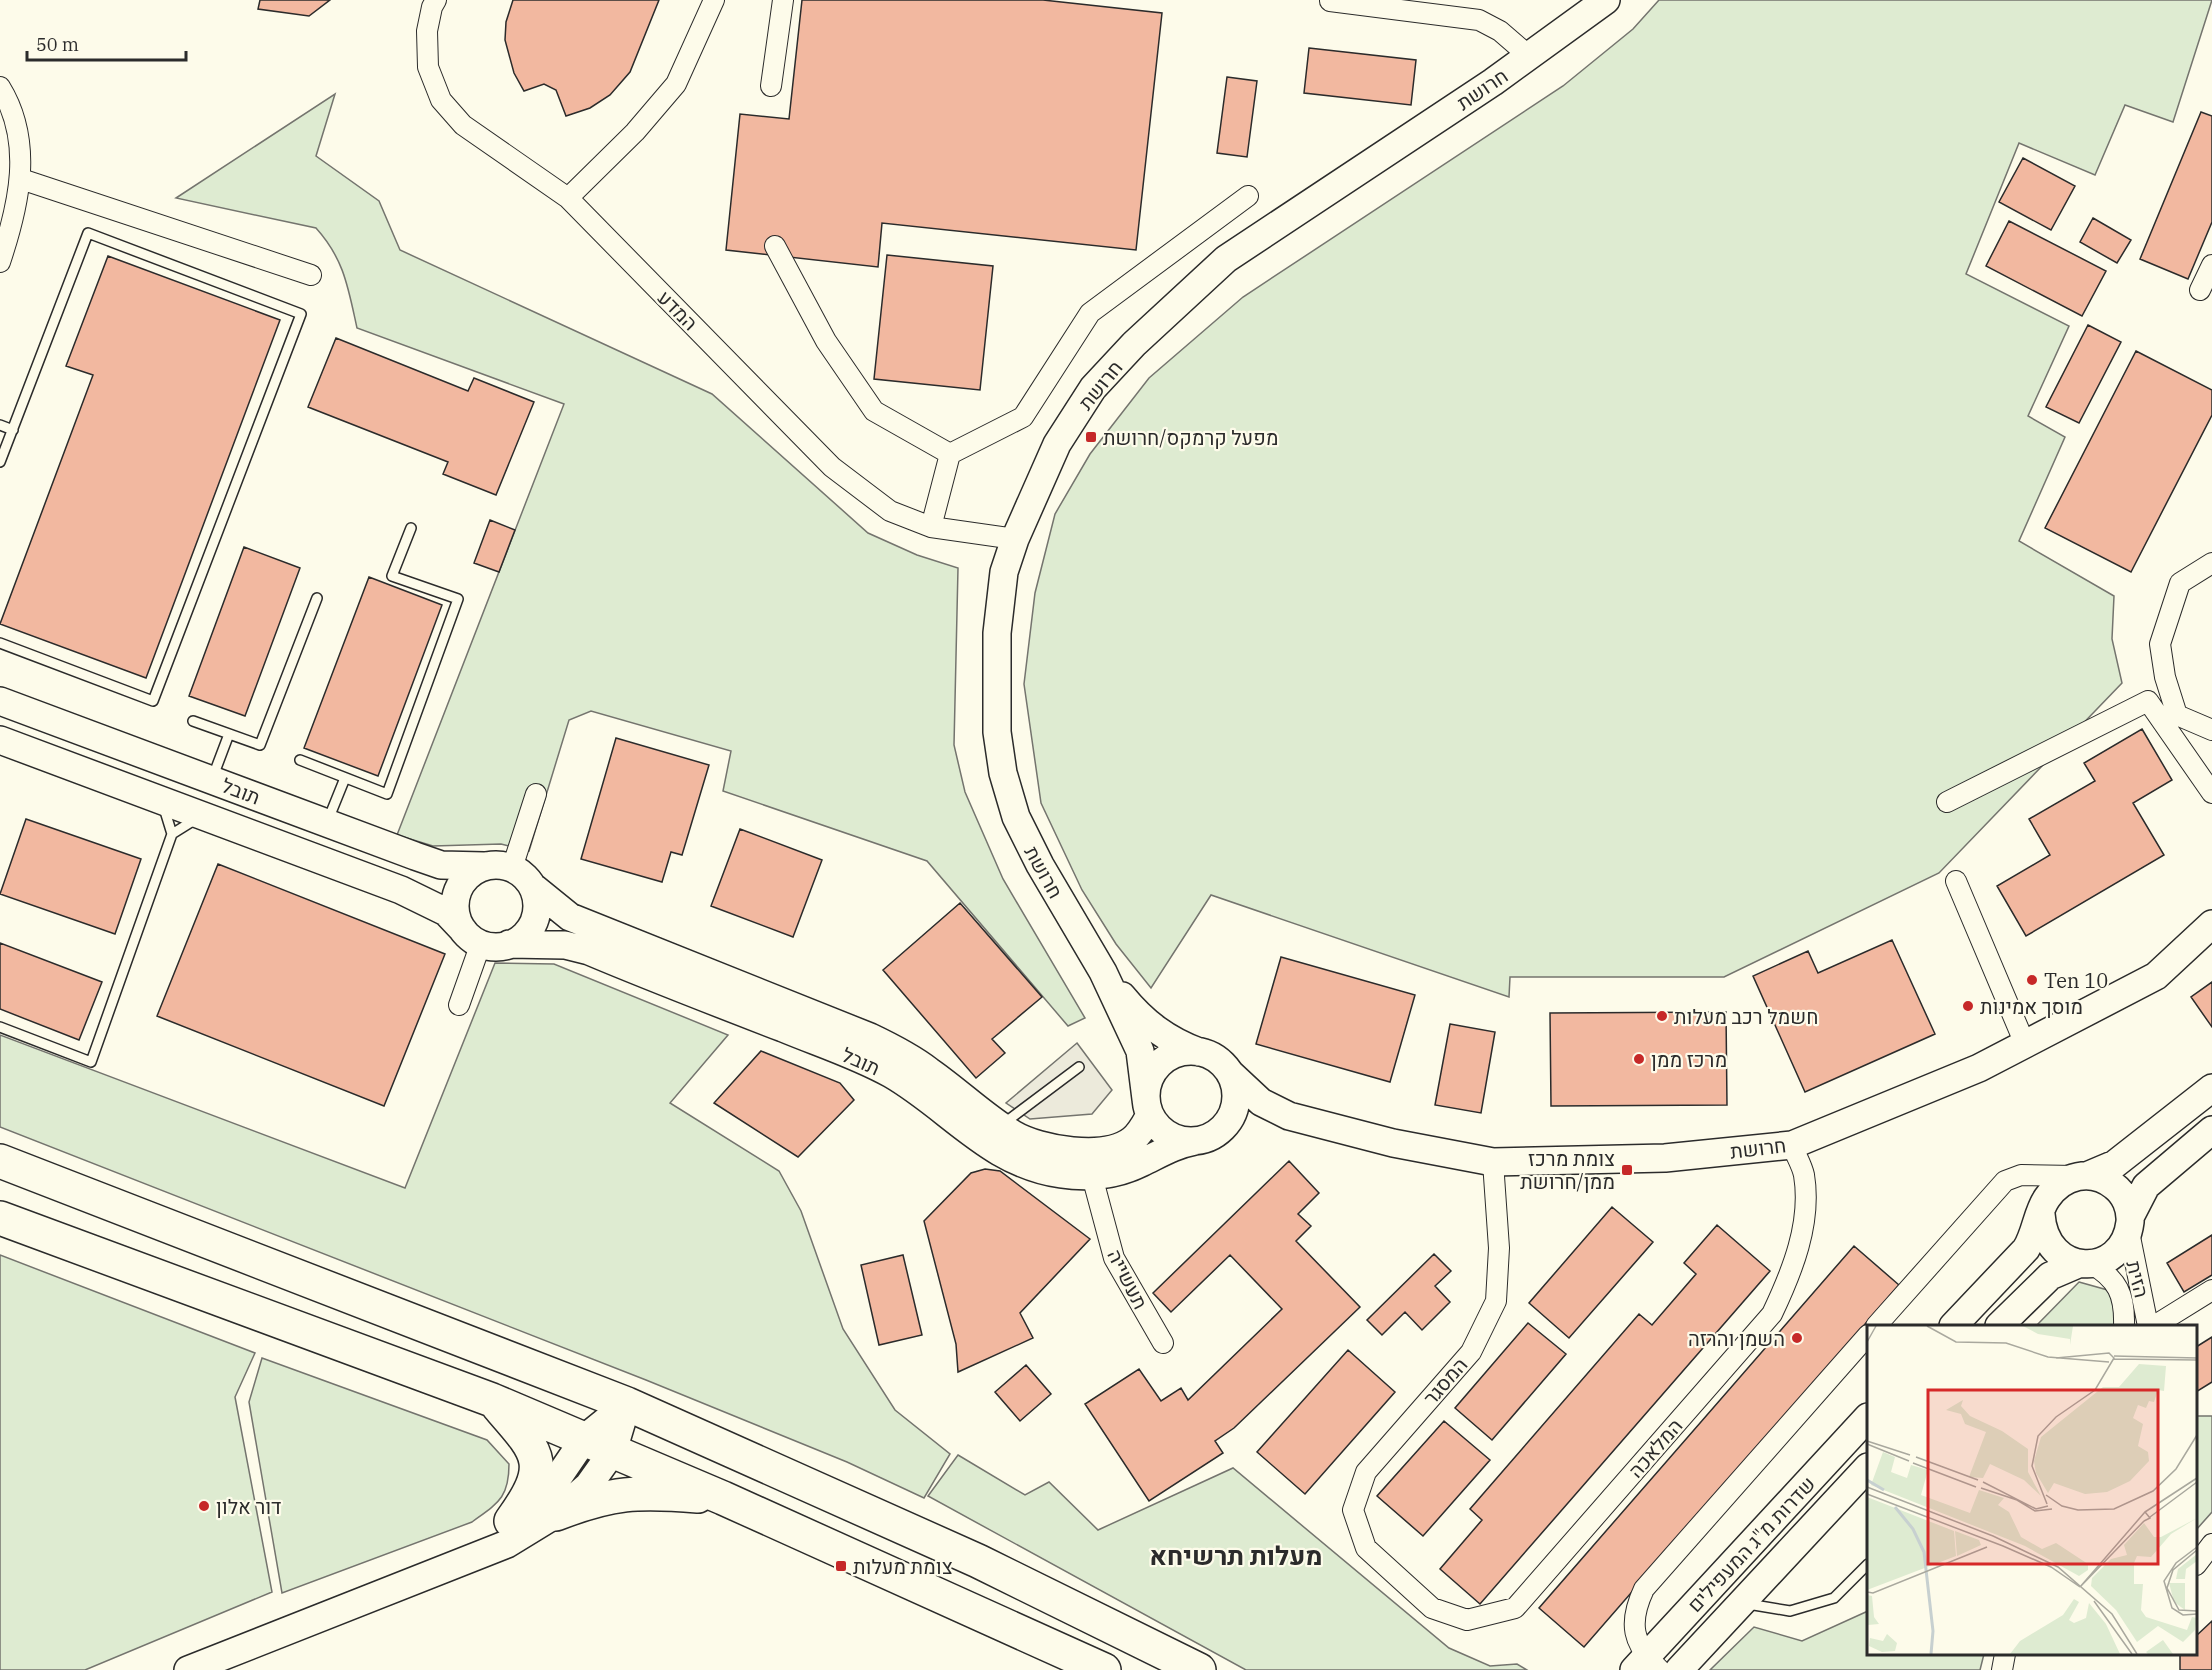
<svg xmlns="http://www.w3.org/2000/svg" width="2212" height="1670" font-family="'IBM Plex Serif',Heebo,serif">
<rect width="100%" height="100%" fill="#fdfbea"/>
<path fill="#deebd1" stroke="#74746e" stroke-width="1.5" d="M1659,0H2212L2173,122L2125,105L2095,175L2019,143L1966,274L2069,326L2028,416L2065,437L2019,541L2114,596L2112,639L2122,683L1939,873L1724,977H1510L1509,997L1211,895L1151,988L1116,944L1082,890L1041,803L1024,684L1035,593L1055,514L1090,454L1149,378L1243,297L1563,86L1633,29Z
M335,94L316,156L379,201L400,250L712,394L868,533L917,555L958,568L954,745L965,792L1003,879L1085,1018L1068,1026L927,861L723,791L731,751L591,711L569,720L529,851L501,844L433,846L397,835L564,404L357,328C348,287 344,259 316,228L176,198Z
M495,963L554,964L728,1035L670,1103L779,1171L801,1211L843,1329L895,1410L950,1454L924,1498L847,1462L646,1380L0,1127V1035L405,1188Z
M0,1255L255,1353L235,1397L272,1592L85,1670H0Z
M2079,1282L2111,1291L2128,1326H2036Z
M262,1358L487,1440L509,1464C509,1498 498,1503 472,1522L282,1593L249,1402Z
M2196,1416H2212V1512L2196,1530Z
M958,1455L1025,1495L1049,1482L1098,1530L1233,1468L1449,1648L1490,1666L1517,1664L1527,1670H1246L928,1496Z
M1868,1611V1654H1984L1980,1670H1710L1754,1627L1802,1641Z"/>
<path fill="#eceadb" stroke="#74746e" stroke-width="1.5" d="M1077,1043L1112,1090L1092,1114L1030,1119L1006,1103Z"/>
<path fill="#f2b8a0" stroke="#2b2b2b" stroke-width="1.5" d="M260,0H330L309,16L258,9Z
M513,0H659L630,72L610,95L590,108L566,116L556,90L544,84L524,91L514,73L505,40L506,22Z
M802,0H1043L1162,13L1136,250L882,223L878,267L726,250L740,114L789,119Z
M1309,48L1416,60L1411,105L1304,93Z
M1227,77L1257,81L1247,157L1217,153Z
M2201,112L2212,116V222L2188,279L2140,259Z
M2023,158L2075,186L2051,230L1999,202Z
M2093,218L2131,240L2117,263L2080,242Z
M2009,221L2106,271L2082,316L1986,266Z
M887,255L993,266L980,390L874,379Z
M108,256L280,320L146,678L0,624L93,375L66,366Z
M2088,325L2121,342L2079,423L2046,407Z
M336,338L468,391L474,378L534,402L496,495L443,474L448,462L308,407Z
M2136,351L2212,390V415L2131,572L2045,528Z
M490,520L515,530L499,572L474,563Z
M244,547L300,568L245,716L189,696Z
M369,577L442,605L378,776L304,748Z
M2142,729L2172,780L2133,803L2164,855L2026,936L1997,886L2050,855L2029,819L2095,781L2084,763Z
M616,738L709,765L682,855L671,852L662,882L581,859Z
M26,819L141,859L115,934L0,894Z
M740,829L822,860L793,937L711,906Z
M218,864L445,954L384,1106L157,1016Z
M960,903L1042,997L992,1039L1005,1053L976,1078L883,970Z
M1892,940L1935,1034L1805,1092L1753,976L1808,951L1818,973Z
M0,943L102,982L79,1040L0,1009Z
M1281,957L1415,995L1390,1082L1256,1044Z
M2212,982V1027L2191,997Z
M1726,1012L1727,1105L1551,1106L1550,1013Z
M1450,1024L1495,1032L1481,1113L1435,1105Z
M761,1051L840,1083L854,1100L798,1157L714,1103Z
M1289,1161L1319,1193L1298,1214L1311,1226L1296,1241L1360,1307L1234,1428L1215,1441L1223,1453L1149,1501L1085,1404L1139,1369L1161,1401L1181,1388L1188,1400L1282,1309L1230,1255L1171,1312L1153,1293Z
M985,1169L1000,1171L1090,1239L1020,1313L1033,1338L958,1372L956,1344L924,1221L971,1173Z
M1612,1207L1653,1242L1569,1338L1529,1303Z
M1717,1225L1770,1271L1480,1604L1440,1569L1482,1520L1470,1509L1639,1314L1652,1325L1696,1274L1684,1263Z
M2212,1235V1275L2184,1292L2167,1263Z
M1854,1246L1899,1285L1584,1647L1539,1608Z
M1434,1254L1451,1271L1435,1286L1450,1302L1422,1330L1405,1312L1382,1335L1367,1320Z
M903,1255L922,1335L879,1345L861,1265Z
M1528,1323L1566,1354L1492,1440L1455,1408Z
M2212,1337V1382L2196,1392V1347Z
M1348,1350L1395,1392L1305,1494L1257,1452Z
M1026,1365L1051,1394L1020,1421L995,1392Z
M1444,1421L1490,1460L1423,1536L1377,1496Z
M2212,1621V1670H2180V1654H2196V1636Z"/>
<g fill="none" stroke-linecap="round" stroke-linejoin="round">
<g stroke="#2b2b2b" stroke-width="12">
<path id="lane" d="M0,425L13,430
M0,462L88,233L301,314L153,701L0,643
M193,721L260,745L317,598
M300,760L387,794L458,599L392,576L411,528
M212,779L229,734
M328,820L345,778
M172,834L196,819
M0,1027L91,1062L172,834L164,808
M1003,1124L1079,1067
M1748,1604L1790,1611L1834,1598L1868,1564"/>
</g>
<g stroke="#2b2b2b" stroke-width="22">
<path id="street" d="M436,0L432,7L427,31L428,67L441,100L463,125L568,198L832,467L890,511L931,527L1015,539
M1330,1L1479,20L1500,31L1530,57
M771,86L783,0
M0,87C34,142 19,205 0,262
M21,179L311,275
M568,198L635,132L676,84L714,0
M775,246L826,341L874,411L950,454L1023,417L1090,313L1248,196
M2200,290L2212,265
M931,527L950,454
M2212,563L2180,583L2160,644L2165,677L2177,715L2212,730
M1947,802L2148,701L2212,793
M512,868L536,794
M1956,881L2025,1044
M459,1005L481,943
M1493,1162L1499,1248L1496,1301L1471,1352L1366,1472L1353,1510L1366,1548L1432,1608L1467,1620L1515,1608L1772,1314C1792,1272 1812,1223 1804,1175C1802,1165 1795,1154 1792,1145
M1092,1176L1114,1258L1163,1343
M2129,1232L2148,1326
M2090,1263C2118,1279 2125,1295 2124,1326
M1876,1326L2005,1181L2021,1175L2075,1176
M2154,1326L2212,1290
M2196,1565L2212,1544
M1660,1670C1632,1644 1628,1623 1644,1589L1868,1335
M2002,1670L2005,1654"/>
</g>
<g stroke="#2b2b2b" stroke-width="30">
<path id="secondary" d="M0,701L415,856L441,865L484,866
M0,740L401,890L446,912L463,930
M455 906a41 41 0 1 1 82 0a41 41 0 1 1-82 0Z
M533,887L570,917L870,1037C891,1047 911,1057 929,1071C958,1091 983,1116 1013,1134C1040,1150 1105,1161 1132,1140C1140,1134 1145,1124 1150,1115
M509,944L565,945L589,951C653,978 718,1003 783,1028C819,1043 857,1055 891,1074C950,1108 990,1164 1061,1174C1088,1178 1117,1175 1141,1163C1160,1154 1174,1145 1195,1141
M1122,996C1144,1023 1167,1040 1199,1052
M1146 1096a45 45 0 1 1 90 0a45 45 0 1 1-90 0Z
M1231,1074L1261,1102L1289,1116L1393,1143L1493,1162L1665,1158L1792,1145L1979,1068L2156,976L2212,924
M1146,1099L1140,1051L1103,972L1040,865L1016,817L1003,773L997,732V633L1004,572L1015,539L1057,444L1093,388L1134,344L1226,259L1493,82L1606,0
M2089,1175L2115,1164L2212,1088
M2130,1217L2146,1186L2212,1130
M1953,1326L2026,1249C2036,1233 2037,1212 2047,1198C2063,1175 2091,1168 2114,1186C2125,1194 2131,1209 2130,1222C2123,1280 2045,1278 2041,1214
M1999,1326L2050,1276L2078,1264
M522,1512L555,1482L585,1438L627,1404
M188,1670L507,1544L556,1514L588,1486L613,1451L627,1404
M1634,1670L1868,1417
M1679,1670L1868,1467"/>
</g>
<g stroke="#2b2b2b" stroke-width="36">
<path id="highway" d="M0,1161L627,1404L978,1561L1199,1670
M0,1218L492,1400L723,1498L1104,1670
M498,1406C540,1454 552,1464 511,1521
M556,1514C612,1492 638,1491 698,1496"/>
</g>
<use href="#lane" stroke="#fdfbea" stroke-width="9"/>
<use href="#street" stroke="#fdfbea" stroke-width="20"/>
<use href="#secondary" stroke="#fdfbea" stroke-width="27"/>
<use href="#highway" stroke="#fdfbea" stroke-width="33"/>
</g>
<g fill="#c62828" stroke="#fdfbea" stroke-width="2">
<rect x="1085" y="431" width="12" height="12" rx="3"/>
<circle cx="2032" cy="980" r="6"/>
<circle cx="1968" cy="1006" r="6"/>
<circle cx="1662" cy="1016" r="6"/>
<circle cx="1639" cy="1059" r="6"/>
<rect x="1621" y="1164" width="12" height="12" rx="3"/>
<circle cx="1797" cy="1338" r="6"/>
<circle cx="204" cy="1506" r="6"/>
<rect x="835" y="1560" width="12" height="12" rx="3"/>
</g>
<g text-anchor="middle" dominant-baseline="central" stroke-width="4.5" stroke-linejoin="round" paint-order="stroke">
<g font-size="20" fill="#2b2b2b" stroke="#fdfbea">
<text transform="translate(1482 89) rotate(-34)">חרושת</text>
<text transform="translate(678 310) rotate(45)">המדע</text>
<text transform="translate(1100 385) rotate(-51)">חרושת</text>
<text transform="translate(241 791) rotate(21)">תובל</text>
<text transform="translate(1044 872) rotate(61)">חרושת</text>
<text transform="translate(861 1061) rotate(24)">תובל</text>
<text transform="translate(1758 1148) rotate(-7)">חרושת</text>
<text transform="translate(1128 1279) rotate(63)">תעשייה</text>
<text transform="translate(2138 1279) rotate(76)">הזית</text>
<text transform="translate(1445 1381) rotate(-49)">המסגר</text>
<text transform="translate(1655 1448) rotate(-49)">המלאכה</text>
<text transform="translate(1751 1544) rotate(-47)">שדרות מ"ג המעפילים</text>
</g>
<g font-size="20" fill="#2b2b2b" stroke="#fdfbea" text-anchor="start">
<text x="1103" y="437">מפעל קרמקס/חרושת</text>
<text x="2044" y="980">Ten 10</text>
<text x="1980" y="1006">מוסך אמינות</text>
<text x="1674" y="1016">חשמל רכב מעלות</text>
<text x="1651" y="1059">מרכז ממן</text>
<text x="1615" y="1158" text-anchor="end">צומת מרכז<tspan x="1615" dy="23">ממן/חרושת</tspan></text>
<text x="1785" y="1338" text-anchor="end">השמן והרזה</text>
<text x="216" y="1506">דור אלון</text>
<text x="853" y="1566">צומת מעלות</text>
</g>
<g font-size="26" font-weight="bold" fill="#2b2b2b" stroke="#fdfbea">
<text x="1236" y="1555">מעלות תרשיחא</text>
</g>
</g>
<g transform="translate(1867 1325)">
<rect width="330" height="330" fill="#fdfbea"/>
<path d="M156,1H206L203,20V14L171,9ZM272,39L299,41L297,66L291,65L287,77L282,76L279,83L271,80L266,93L276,99L271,121L281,127L282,136L263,156L240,167L218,169L187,158L181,168L169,148L167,136L174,112L236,62H252ZM96,75L94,81L103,91L135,106L161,124V147L174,171L157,155L123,139L116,153L102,152L119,107L98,99L94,89L79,85ZM16,127L28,132L24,147L40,153L44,140L61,145L54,170L103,188L112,165L137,173L131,180L142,187L154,212L175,224L189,218L221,239V245L212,251L158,221L4,160ZM0,172L87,206L89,231L0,265ZM330,193L304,209L284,232L270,231L267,238V259H276L274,285L279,292L320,305L325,292L330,293L328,305L316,317L291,301L270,317L249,285L224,261L225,253L244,234L260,230L257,220L277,198L287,212H294ZM88,206L112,215L114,220L90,231ZM330,229V236L319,244L318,254H309L311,244ZM302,258H318V285L307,277ZM0,270L5,271L7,292L12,299L1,300L0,304ZM207,274L212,277L202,295L207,298L219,293L222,278L239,299L253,329H143L153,316L196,290ZM20,309L30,318L28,326L15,327L2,321L3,313L16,316ZM296,315L306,329H281L279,327Z" fill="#deebd1"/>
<path fill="none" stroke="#c7d0d0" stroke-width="3" d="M0,155L17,165M28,182L46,204L57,227L66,306L64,329"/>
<path fill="none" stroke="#a9a89e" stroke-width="1.5" d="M60,1L89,17L139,18L181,32L242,37M0,17L9,1M247,31L330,33M246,34L330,35M0,116L43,130M0,119L42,136M49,132L111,155M46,138L109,162M116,157L169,184L181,181M0,162L126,211L191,242L245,289L270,329M114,163L150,175L168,186L185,184M0,169L136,221L184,242L213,262M179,170L195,181L211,185L247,184L286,166L309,144L330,110M180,179L165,141L171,111L189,92L228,65L247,33L242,28L189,33M278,187L330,153M283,192L330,157M330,222L309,238L297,256L305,283L316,290L330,289M330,225L306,245L300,263L312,285L330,286M213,262L278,187L283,193L277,196M213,262L277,196M0,267L6,268L120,222M227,276L265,329"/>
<path fill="#d62828" fill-opacity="0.15" stroke="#d62828" stroke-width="3" d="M61,65H291V239H61Z"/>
<rect width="330" height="330" fill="none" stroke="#2b2b2b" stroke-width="3"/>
</g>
<path d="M27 51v9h159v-9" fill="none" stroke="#2b2b2b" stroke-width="3"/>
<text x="36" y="51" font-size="18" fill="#2b2b2b" stroke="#fdfbea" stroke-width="4.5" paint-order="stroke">50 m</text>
</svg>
